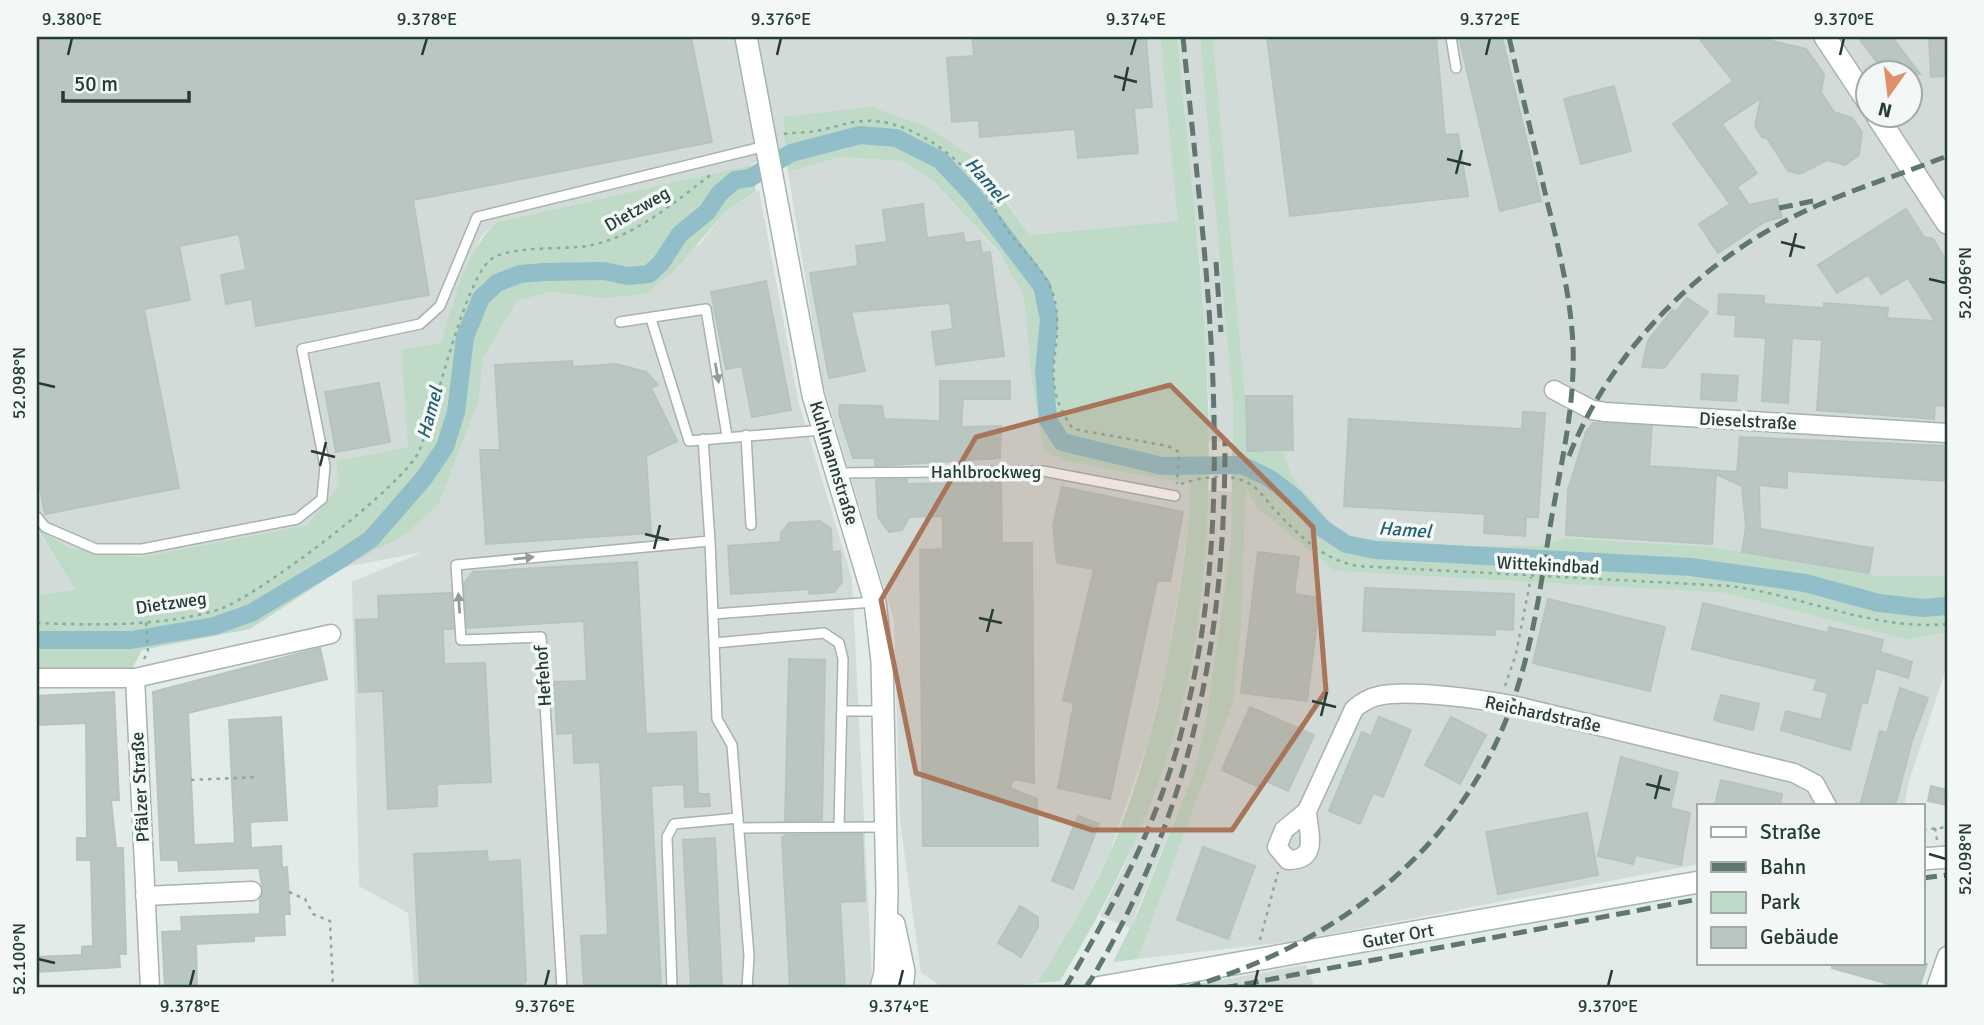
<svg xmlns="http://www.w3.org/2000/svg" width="1984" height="1025" font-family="Signika,sans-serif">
<rect width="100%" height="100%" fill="#e3ebe8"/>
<path fill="#d2dbd7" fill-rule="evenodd" d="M37,37H1160L1179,221L1030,235L993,181L783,117L786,146L751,165L497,222L481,237L469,263L453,301L441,343L401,350L408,447L338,461L339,485L307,525L141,557L69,548L37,528Z
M1177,37H1200L1223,268L1233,402L1232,441H1208L1209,403L1201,272Z
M1213,37H1947V576H1879L1712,547L1566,538L1539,546H1471L1361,539L1340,532L1293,479L1284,452H1244L1245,396ZM1868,74H1910V116H1868Z
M841,157L901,161L932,180L999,253L1024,298L1032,384L1043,449L1190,484V510L1179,590L1167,662L1148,742L1108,857L1081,910L1037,983L987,988H944L921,973L900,821L894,620L822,381L788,172Z
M759,190L799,404L852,578L872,980L869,988H414L408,913L359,886L352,582L423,552L345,567L406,534L479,399L483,358L517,301L550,292L602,298L699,245L725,212Z
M1246,486L1335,571L1726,593L1908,640L1947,632V666L1909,781L1904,806H1699V864L1288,942L1138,959L1233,702L1241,630Z
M1207,490L1232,492L1231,541L1206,722L1195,769L1130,928L1100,916L1124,867L1168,753L1191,665L1206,538Z
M37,530L75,590L37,595Z
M1306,965L1315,988H1175Z"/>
<path fill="#bfdac7" d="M1160,37H1177C1197,244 1229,457 1191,665C1170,778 1120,883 1060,981L1037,983C1062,942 1088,901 1108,857C1143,778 1163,691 1177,606C1183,566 1190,525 1190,484L1065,461L1043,449L1032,384L1024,298L999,252L932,180L901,161L841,157L788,172L783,117L871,107L925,126L974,158L1030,235L1178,221Z
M1200,37H1213L1245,396V451L1284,452L1293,479L1340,532L1352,538L1471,546H1539L1566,538L1712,547L1879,576H1947V632L1908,640L1726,593L1335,571L1257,508L1246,488L1241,630L1233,702L1138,959L1113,962L1138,912L1195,769L1206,722L1231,541L1233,402Z
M751,165L756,191L725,212L675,270L645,294L602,298L550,292L517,301L483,358L479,399L439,503L406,534L345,567L250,629L142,650L131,671L37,675V595L75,590L37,528L69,548L141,557L307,525L339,485L337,461L408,447L401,350L441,343C453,301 465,252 497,222Z"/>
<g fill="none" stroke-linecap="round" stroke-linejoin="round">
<path stroke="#92beca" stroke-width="18" d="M37,640H131L214,626L251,613L338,561L371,539L424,478L445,447L456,412L465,337L481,298L497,283L520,274L544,272L604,271L628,276L649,274L661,263L680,234L707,212L719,194L735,180L750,178L791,153L860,135L896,138L940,160L972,194L1042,286L1049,319L1044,371L1048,420L1062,442L1162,466L1242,465L1269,478L1295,498L1322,528L1346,544L1375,550L1691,567L1805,583L1879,603L1923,608L1947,606"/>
</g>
<path fill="#b9c6c1" stroke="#b6c4bf" stroke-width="2" d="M37,37H691L712,142L413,200L429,295L256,326L252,299L226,304L221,275L246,270L239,234L179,246L190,300L144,309L179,488L45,514L37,474Z
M972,37L1146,39L1152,107L1134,108L1138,153L1078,158L1075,129L980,137L979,120L952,122L947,58L974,56Z
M1267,37H1436L1445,135L1458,134L1468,196L1290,216Z
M1459,37H1502L1541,201L1500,211Z
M1698,37H1756L1806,49L1824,74L1821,92L1834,112L1852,118L1862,132L1859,155L1845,165L1827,160L1800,174L1788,171L1767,138L1762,137L1755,126L1761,98L1722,124L1757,173L1737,187L1749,205L1777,199L1782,217L1764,222L1718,253L1699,224L1730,204L1673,124L1733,81Z
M1858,37H1892L1920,74H1886Z
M1929,37H1947V76L1931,77Z
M1614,86L1631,151L1581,164L1564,99Z
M923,204L927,238L963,233L965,243L980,241L982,253L990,252L1004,356L936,365L932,332L953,329L950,303L851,312L865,371L829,378L810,273L858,266L856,246L887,242L883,210Z
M1906,209L1924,237L1933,239L1947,262V406L1935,405L1934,419L1817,410L1822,340L1792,338L1788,403L1762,401L1766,338L1735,336L1736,315L1718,314L1719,294L1764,296V304L1824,308V303L1888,308L1887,318L1935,321L1908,278L1881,294L1868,275L1837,293L1818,265Z
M766,281L791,410L752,417L742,366L726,369L711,292Z
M1687,298L1708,312L1664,368L1642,367L1648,341L1672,310L1676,312Z
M572,361L573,367L616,364L646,372L658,385L651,388L677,441L646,456L651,533L486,544L480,450H500L495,365Z
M1702,374L1738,376L1736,401L1701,399Z
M940,381H1010V399H963L961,427L1001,426L1000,458L875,466V458H853L839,414L840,405L882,406L884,419L940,421Z
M379,383L390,442L336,452L325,392Z
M1246,396H1292L1293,450L1247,451Z
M1523,412L1545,413L1538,517H1526L1525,536L1484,533L1485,514L1344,506L1349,419L1522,429Z
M1593,423L1652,426L1649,466L1737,472L1740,437L1947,446V481L1787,471V488L1759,485L1760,529L1873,548L1869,573L1742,552L1746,527L1742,486L1716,474L1712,544L1566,535L1568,490L1586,432Z
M907,479V484L1001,483L1002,543H1032L1034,783L1013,779L1010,788L1037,799L1038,846H923L920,550L943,549V516L909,517L902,530L889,532L878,517L876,480Z
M1062,487L1183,512L1170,581H1157L1110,799L1058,788L1074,703L1063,700L1094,569L1057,563L1053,525Z
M820,521L831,529L832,552L840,551L842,582L834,592L809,594V589L731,594L728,546L781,542V533L789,523Z
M1258,552L1299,557L1294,594L1320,598L1307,701L1241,693Z
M637,562L646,734L696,732L698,794H709L710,806L685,807L684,784L651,786L661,988H584L581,936L608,935L600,762L574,763L573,733L557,734L554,682L587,681L584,621L467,628L464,583L473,572Z
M1365,588L1514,594L1513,630L1495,629V635L1363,631Z
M451,593L453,629H443L444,664L485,663L491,782L437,784V806L388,809L383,691L359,692L356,620L379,619L378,596Z
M1548,599L1665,627L1650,691L1533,663Z
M1703,603L1828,633L1829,627L1883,640L1880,652L1912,662L1908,678L1876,668L1867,703L1862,702L1850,750L1781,730L1786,711L1821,720L1828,693L1814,690L1817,679L1692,649Z
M320,648L327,679L188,713L194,845L235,843L229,720L281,717L287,820L250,822L251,848L281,846L282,868L287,867L290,914H284L285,935L254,936V941L196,944L197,988H165L162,932L182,931L181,917L260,914V899L263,891L259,868L179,871L178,860H161L153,692Z
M789,659L825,660L822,820L785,821Z
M1900,688L1928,698L1912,741L1895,806H1860L1880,731L1887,733Z
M114,692L119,800H111L116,848H123L126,954H119L120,967L37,972V957L82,955V947L93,946L91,860H77V838H87L86,723L37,725V696Z
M1721,695L1759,704L1753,730L1714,720Z
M1250,707L1314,735L1288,791L1264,780L1261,788L1222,770Z
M1379,717L1411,730L1383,797L1373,793L1360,824L1329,811L1362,732L1371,736Z
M1451,717L1486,735L1460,784L1425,765Z
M1621,757L1678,773L1670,808L1690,813L1681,865L1636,855L1633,864L1598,856Z
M1721,780L1782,794L1780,806H1715Z
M1931,786L1947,790V805L1928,801Z
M1587,813L1598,875L1498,894L1486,832Z
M1078,816L1099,824L1073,889L1052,881Z
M862,834L865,901L840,902L845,988H790L782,838L785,835Z
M715,838L722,988H691L683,840Z
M1203,847L1255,866L1228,939L1177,920Z
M487,851L488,862L520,860L526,981L520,988H420L414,854Z
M1020,906L1038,917V927L1021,957L998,943Z
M1832,964H1927L1919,988H1891L1892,985L1832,968Z"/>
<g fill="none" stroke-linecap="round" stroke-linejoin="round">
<g stroke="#a6b3af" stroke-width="12">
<path id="lane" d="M1451,37L1456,68
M651,319L689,441L822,430
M620,322L706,309L727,436
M746,435L751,525
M703,439L710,541
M837,473L1043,471L1175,496
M37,517L45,527L96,549H142L297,519L322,499L325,466L302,349L420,324L440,306L477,217L766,146
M713,614L874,602
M714,643L824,633L839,643L843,659L839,827
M842,711H882
M739,828L884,827
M562,988L541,637L461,640L456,565L710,541L717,719L732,745L749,956L747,988
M672,988L667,837L674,824L738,818"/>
</g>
<g stroke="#a6b3af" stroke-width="21">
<path id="street" d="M1554,390L1592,410L1605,412L1947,433
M37,678H135L150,988
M135,678L331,634
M1307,811C1308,833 1320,860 1288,860L1277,847L1284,830L1307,811L1354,709C1361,703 1368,698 1378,696C1408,689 1480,699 1512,705L1794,773L1815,784L1827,806
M145,896L252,891
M1936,988L1947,956"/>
</g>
<g stroke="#a3b6b0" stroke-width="24">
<path id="secondary" d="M746,37L813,395L875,602L882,661L887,891L885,973L881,988
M1825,37L1868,102
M1877,116L1947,223
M1923,859L1947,857
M894,924L904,972L902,988
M1096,988L1699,882"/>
</g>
<path stroke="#87aba2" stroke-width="2.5" stroke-dasharray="3.5 5" stroke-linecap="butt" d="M784,134C796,132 810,133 821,130C835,127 849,122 863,121C903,118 947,148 973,177C988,194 998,217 1011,235C1027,256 1049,274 1055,301C1065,352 1036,377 1073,429L1168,446L1179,452L1177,484
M1181,484C1202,477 1229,472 1250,484C1259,489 1266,500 1273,508C1298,534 1321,559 1357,566L1730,586C1801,595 1874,631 1947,624
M37,623C95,625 164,627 220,609C258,596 407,484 420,449C436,408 463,286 489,261C505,245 564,250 587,246C634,238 676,201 713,173
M144,659L148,652L146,621
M1505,686L1516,654L1531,577
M191,780L258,777
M1935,828L1937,840
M1923,830L1947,827
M289,892L305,899L313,914L330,921L333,988
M1260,940L1278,872"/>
<use href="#lane" stroke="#fff" stroke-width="9"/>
<use href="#street" stroke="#fff" stroke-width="18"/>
<use href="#secondary" stroke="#fff" stroke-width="21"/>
<path stroke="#5f7671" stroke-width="5" stroke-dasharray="14 7" stroke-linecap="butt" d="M1779,208L1813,201
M1216,262L1221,332
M1569,456C1612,349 1700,261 1803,212C1849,190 1900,175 1947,156
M1923,878L1947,875
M1065,988C1109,914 1150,838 1175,755C1244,521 1206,274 1183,37
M1086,988C1192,815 1225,642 1225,440
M1187,988C1334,944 1459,854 1512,704C1532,648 1541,586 1550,527C1561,462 1578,397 1572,330C1568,285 1557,241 1546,197C1534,144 1521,90 1509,37
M1224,988L1699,899"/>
</g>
<defs><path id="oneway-solid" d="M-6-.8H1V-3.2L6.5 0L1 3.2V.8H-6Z" transform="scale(1.75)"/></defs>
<g fill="#929d9a">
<use href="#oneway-solid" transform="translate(717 373) rotate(80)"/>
<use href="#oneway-solid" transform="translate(524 558) rotate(-6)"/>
<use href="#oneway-solid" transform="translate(459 603) rotate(-94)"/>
</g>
<path fill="#a9755a" fill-opacity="0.2" stroke="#a9755a" stroke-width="5" stroke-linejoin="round" d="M1170,385L1313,527L1326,691L1232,830H1092L916,773L881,600L976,437Z"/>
<path fill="none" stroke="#253b36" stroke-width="2.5" d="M68,55L72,38M422,55L427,38M777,55L781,38M1131,55L1136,38M1486,55L1490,38M1840,55L1844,38M1114,76L1137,82M1123,91L1128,67M1447,159L1471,165M1456,174L1462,150M1781,242L1805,248M1790,257L1796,233M1929,279L1946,283M38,383L55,387M311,451L335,457M320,466L326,442M645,534L669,540M654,549L660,525M979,618L1002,623M987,632L993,609M1312,701L1336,707M1321,716L1327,692M1646,784L1670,790M1655,799L1661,775M1929,854L1946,859M38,959L55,963M190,986L194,970M545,986L549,970M899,986L903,970M1254,986L1258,970M1608,986L1612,970"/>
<g text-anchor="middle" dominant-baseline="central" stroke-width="7" stroke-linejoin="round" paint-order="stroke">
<g font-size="18" fill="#253b36" stroke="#f3f8f6">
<text transform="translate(637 209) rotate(-30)">Dietzweg</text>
<text transform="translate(1748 421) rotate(3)">Dieselstraße</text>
<text transform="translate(834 463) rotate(73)">Kuhlmannstraße</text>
<text x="986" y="472">Hahlbrockweg</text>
<text transform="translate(1548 565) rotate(3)">Wittekindbad</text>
<text transform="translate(171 603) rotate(-8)">Dietzweg</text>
<text transform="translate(543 676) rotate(-94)">Hefehof</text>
<text transform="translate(1543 714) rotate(12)">Reichardstraße</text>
<text transform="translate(140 787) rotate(-93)">Pfälzer Straße</text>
<text transform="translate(1398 936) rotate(-10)">Guter Ort</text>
</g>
<g font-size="19" font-style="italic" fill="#265f70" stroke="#f3f8f6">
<text transform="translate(986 180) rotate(49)">Hamel</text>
<text transform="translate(430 413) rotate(-75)">Hamel</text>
<text transform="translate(1405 530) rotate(4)">Hamel</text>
</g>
</g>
<rect width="1984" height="1025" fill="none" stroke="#f3f8f6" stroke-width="77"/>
<rect x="1697" y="804" width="228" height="161" fill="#f3f8f6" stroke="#a1aca9" stroke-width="2"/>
<rect x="1711" y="827" width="35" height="10" fill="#ffffff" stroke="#a1aca9" stroke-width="2"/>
<text x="1760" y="839" font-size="21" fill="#253b36">Straße</text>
<rect x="1711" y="862" width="35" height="10" fill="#5f7671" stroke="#a1aca9" stroke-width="2"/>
<text x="1760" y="874" font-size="21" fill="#253b36">Bahn</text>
<rect x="1711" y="892" width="35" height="21" fill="#bfdac7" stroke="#a1aca9" stroke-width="2"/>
<text x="1760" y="909" font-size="21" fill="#253b36">Park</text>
<rect x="1711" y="927" width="35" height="21" fill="#b9c6c1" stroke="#a1aca9" stroke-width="2"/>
<text x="1760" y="944" font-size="21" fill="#253b36">Gebäude</text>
<g transform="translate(1889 94) rotate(194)"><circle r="33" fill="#f3f8f6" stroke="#a1aca9" stroke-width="2"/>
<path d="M0-5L12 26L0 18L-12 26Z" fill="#e28e6a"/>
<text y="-10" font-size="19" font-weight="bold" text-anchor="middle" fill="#253b36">N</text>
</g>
<path d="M63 91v10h126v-10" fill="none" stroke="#253b36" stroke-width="3.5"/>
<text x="74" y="91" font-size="21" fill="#253b36" stroke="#f3f8f6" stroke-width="5" paint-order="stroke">50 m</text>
<rect x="38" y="38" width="1908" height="948" fill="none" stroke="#253b36" stroke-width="2.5"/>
<g font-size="18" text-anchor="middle" fill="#253b36">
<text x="72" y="25">9.380°E</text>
<text x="427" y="25">9.378°E</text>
<text x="781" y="25">9.376°E</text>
<text x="1136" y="25">9.374°E</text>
<text x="1490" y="25">9.372°E</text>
<text x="1844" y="25">9.370°E</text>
<text transform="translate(1965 283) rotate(-90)" y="6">52.096°N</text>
<text transform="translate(19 383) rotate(-90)" y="6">52.098°N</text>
<text transform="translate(1965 859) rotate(-90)" y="6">52.098°N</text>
<text transform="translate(19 959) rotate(-90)" y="6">52.100°N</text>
<text x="190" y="1012">9.378°E</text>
<text x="545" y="1012">9.376°E</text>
<text x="899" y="1012">9.374°E</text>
<text x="1254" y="1012">9.372°E</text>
<text x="1608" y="1012">9.370°E</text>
</g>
</svg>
